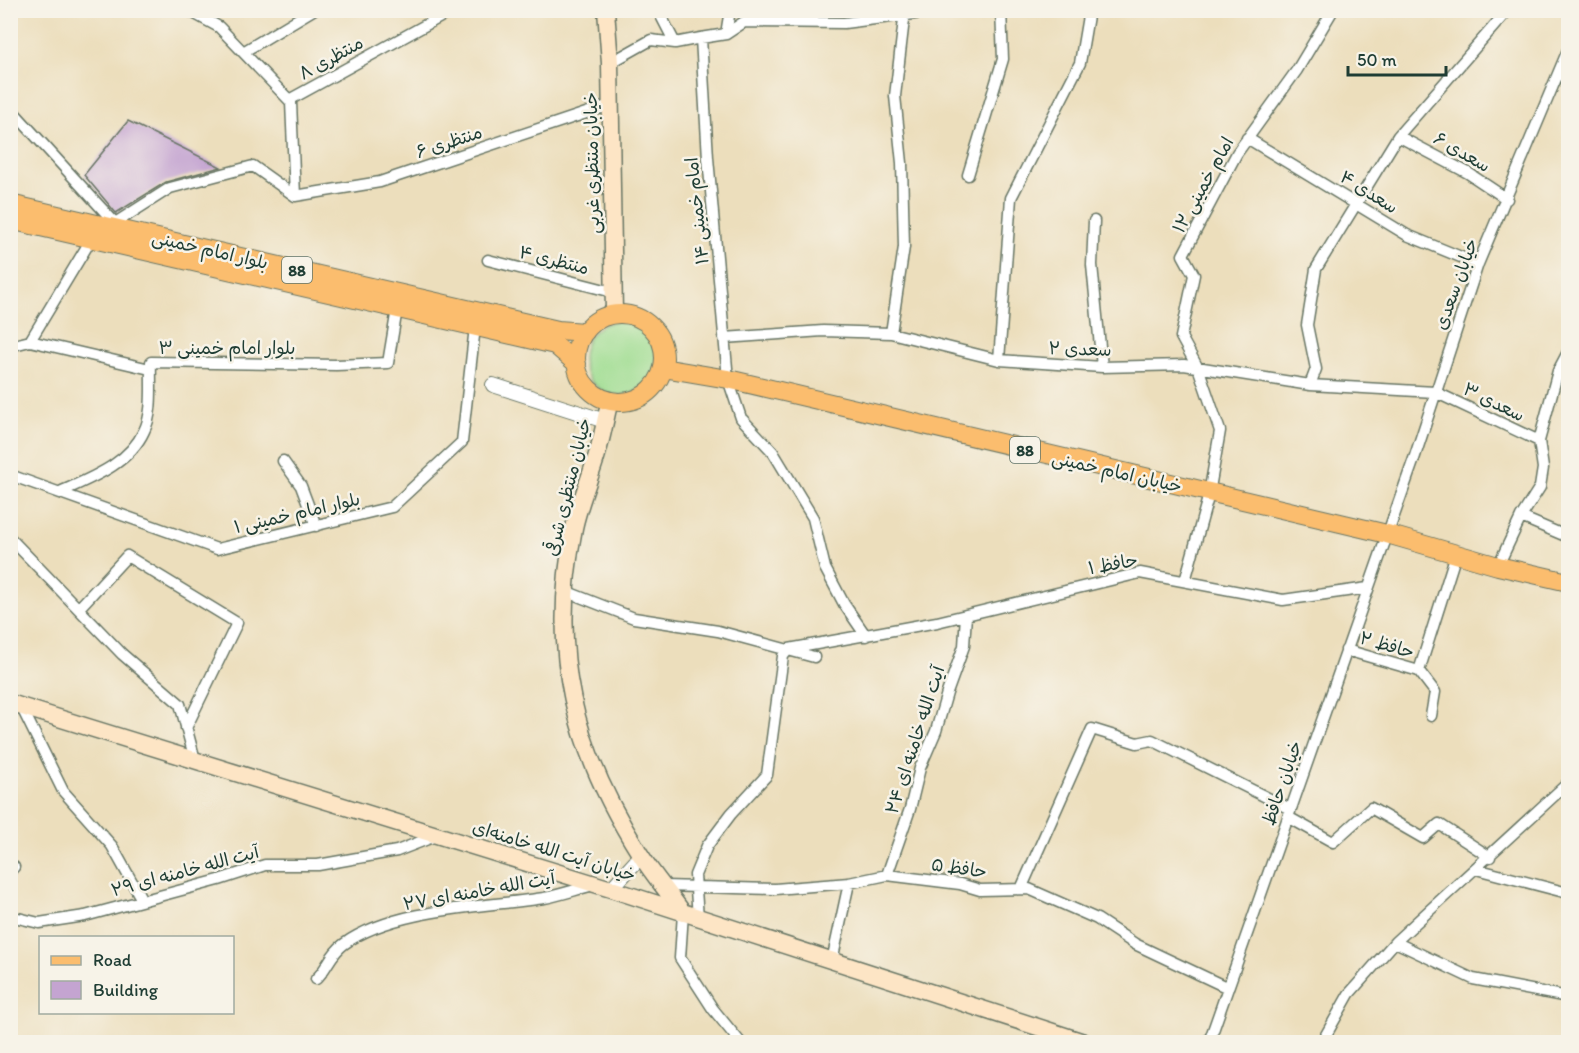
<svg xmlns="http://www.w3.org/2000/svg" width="1579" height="1053" font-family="Itim,'Playpen Sans Arabic',sans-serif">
<rect width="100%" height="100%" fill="#f7f3e8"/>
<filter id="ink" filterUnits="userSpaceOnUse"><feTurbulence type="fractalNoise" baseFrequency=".0167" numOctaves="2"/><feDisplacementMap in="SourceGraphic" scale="12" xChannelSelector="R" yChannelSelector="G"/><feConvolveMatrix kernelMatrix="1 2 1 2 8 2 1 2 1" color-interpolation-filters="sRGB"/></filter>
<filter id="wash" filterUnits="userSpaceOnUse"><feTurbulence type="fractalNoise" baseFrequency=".008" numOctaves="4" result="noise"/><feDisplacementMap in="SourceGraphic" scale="24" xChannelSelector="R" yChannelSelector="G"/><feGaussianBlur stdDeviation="1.35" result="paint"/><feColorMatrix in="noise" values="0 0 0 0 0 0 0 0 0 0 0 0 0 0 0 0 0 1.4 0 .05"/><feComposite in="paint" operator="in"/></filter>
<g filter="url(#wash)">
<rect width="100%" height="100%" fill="#ecdebc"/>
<path fill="#9fdd91" stroke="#5f8d62" stroke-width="1.5" d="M583 358a37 37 0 1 1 74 0a37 37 0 1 1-74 0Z"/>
<g id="blocks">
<path fill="#c4a4d1" d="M128,121L221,167L166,182L116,213L84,175Z"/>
</g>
</g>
<g filter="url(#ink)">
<use href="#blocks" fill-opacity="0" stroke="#677564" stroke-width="1.5"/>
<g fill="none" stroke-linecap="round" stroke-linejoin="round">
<g stroke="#677564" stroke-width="13">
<path id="minor" d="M188,10L219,27L291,102L295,196
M658,10L675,43
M10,11L11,10
M726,34L730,10
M701,38L708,158L728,379L741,418L773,452L813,518L825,568L844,604L866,636
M243,52L313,10
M610,63L651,40L675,43L701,38L726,34L744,22L844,23L945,10
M289,100L453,10
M10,108L115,223
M1398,136L1468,173L1507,199
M1247,138L1407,235L1478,264
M968,175L1003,59L1001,10
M295,196L380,182L610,105
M1094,221L1092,265L1102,367
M109,227L170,188L253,166L295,196
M488,260L613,292
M891,333L904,247L902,163L895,96L905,11
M724,338L823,331L891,333L999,360L1102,367L1184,365L1310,385L1435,392L1539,441
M30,341L150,369
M10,346L30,341L92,238
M999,360L1011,198L1080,63L1089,10
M1310,385L1316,369L1307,325L1316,269L1398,136L1508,10
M283,461L301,486L316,526
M10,475L217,549L392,507L462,442L475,327
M60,492C91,478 129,464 144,431C154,412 150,383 151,362L336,365L388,363L397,309
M1521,517L1568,537
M10,538L122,654L180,704L195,760
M1498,566L1521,517L1540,487L1543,468L1539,441L1558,371L1568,352
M1185,581L1209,494L1220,431L1199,370L1181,337L1194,275L1183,255L1237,153L1297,70L1333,10
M565,591L634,618L718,631L814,657
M79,608L127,556L237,623L186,728
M1346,650L1419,671
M21,706L63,791L112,846L142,900
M1431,716L1435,692L1419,671L1456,554
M1288,817L1333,842L1371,808L1423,838L1439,824L1490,857
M10,864L14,867L10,871
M1476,869L1568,893
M887,875L910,809L920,768L936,731L947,693L964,646L966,615
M664,886L775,889L849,883L887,875L960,884L980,890L1029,889L1097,919L1135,944L1228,988
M1021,889L1092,729L1137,743L1152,740L1290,809
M683,913L680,958L713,1009L740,1042
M10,916L39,923L85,916L219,880L265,865H318L397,851L438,835
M698,918L695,875L707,846L731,814L767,775L783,656L789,649L937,622L1140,573L1283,600L1368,588
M1395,942L1473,979L1568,997
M832,961L849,883
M316,979C328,968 329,955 344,944C394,908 485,907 544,898C561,895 577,889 594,885
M1209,1042L1415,456L1478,264L1568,50
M1322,1042L1349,994L1395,942L1568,783"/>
</g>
<g stroke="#677564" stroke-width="16">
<path id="tertiary" d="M493,385L605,421
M611,889L641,856"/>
</g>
<g stroke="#677564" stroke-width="19">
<path id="secondary" d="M606,10L610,63L614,314
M610,400C605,420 602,439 596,458C589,481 579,504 574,528C549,653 573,748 640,854C653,875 669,893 683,913
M10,703L611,889L1084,1042"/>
</g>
<g stroke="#677564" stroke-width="20">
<path id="primary" d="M10,204L558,330L585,332
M10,220L555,345L577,364
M576 358a44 44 0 1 1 88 0a44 44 0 1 1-88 0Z
M663,368L728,379L1387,534L1498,566L1568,582"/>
</g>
<use href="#minor" stroke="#fff" stroke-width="10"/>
<use href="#tertiary" stroke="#fff" stroke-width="14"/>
<use href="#secondary" stroke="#fde5c5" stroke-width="16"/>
<use href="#primary" stroke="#fbbd6e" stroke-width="18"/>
</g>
</g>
<g text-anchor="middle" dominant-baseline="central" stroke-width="5" stroke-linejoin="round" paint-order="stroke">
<g fill="#f7f3e8" stroke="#60746a" stroke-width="1.5">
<rect x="282" y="257" width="30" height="26" rx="4.5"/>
<rect x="1010" y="437" width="30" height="26" rx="4.5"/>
</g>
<g font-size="16" font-weight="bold" fill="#1f3d34">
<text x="297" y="270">88</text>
<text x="1025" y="450">88</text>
</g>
<g font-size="18" fill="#1f3d34" stroke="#f7f3e8">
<text transform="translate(331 58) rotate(-29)">منتظری ۸</text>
<text transform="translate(449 142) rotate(-18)">منتظری ۶</text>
<text transform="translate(1462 152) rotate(30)">سعدی ۶</text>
<text transform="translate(592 163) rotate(-91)">خیابان منتظری غربی</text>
<text transform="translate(1203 185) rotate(-61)">امام خمینی ۱۲</text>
<text transform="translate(1369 192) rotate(32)">سعدی ۴</text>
<text transform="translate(697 211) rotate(-96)">امام خمینی ۱۴</text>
<text transform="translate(210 250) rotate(13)">بلوار امام خمینی</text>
<text transform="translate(554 260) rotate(14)">منتظری ۴</text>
<text transform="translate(1456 284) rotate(-70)">خیابان سعدی</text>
<text x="227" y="348">بلوار امام خمینی ۳</text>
<text transform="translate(1080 349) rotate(2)">سعدی ۲</text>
<text transform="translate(1494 402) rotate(26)">سعدی ۳</text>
<text transform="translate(1117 472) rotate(13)">خیابان امام خمینی</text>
<text transform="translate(568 487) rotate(-76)">خیابان منتظری شرقی</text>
<text transform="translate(297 513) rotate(-13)">بلوار امام خمینی ۱</text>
<text transform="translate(1113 564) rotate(-10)">حافظ ۱</text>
<text transform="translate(1387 645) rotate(16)">حافظ ۲</text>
<text transform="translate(915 740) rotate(-72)">آیت الله خامنه ای ۲۴</text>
<text transform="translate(1282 783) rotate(-71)">خیابان حافظ</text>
<text transform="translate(554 851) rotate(17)">خیابان آیت الله خامنه‌ای</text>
<text transform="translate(959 868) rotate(8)">حافظ ۵</text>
<text transform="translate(185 871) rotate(-15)">آیت الله خامنه ای ۲۹</text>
<text transform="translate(479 891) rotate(-10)">آیت الله خامنه ای ۲۷</text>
</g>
</g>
<rect width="1579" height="1053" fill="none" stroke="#f7f3e8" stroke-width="36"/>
<rect x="39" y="936" width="195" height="78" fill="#f7f3e8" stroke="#a1aaa0" stroke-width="1.5"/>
<rect x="51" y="956" width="30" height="9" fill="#fbbd6e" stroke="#a1aaa0" stroke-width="1.5"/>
<text x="93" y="966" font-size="18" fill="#1f3d34">Road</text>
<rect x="51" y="981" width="30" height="18" fill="#c4a4d1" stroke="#a1aaa0" stroke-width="1.5"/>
<text x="93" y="996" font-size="18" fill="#1f3d34">Building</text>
<path d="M1348 66v9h98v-9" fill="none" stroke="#1f3d34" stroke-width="3"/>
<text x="1357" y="66" font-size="18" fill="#1f3d34" stroke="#f7f3e8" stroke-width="4.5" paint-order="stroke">50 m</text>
</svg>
